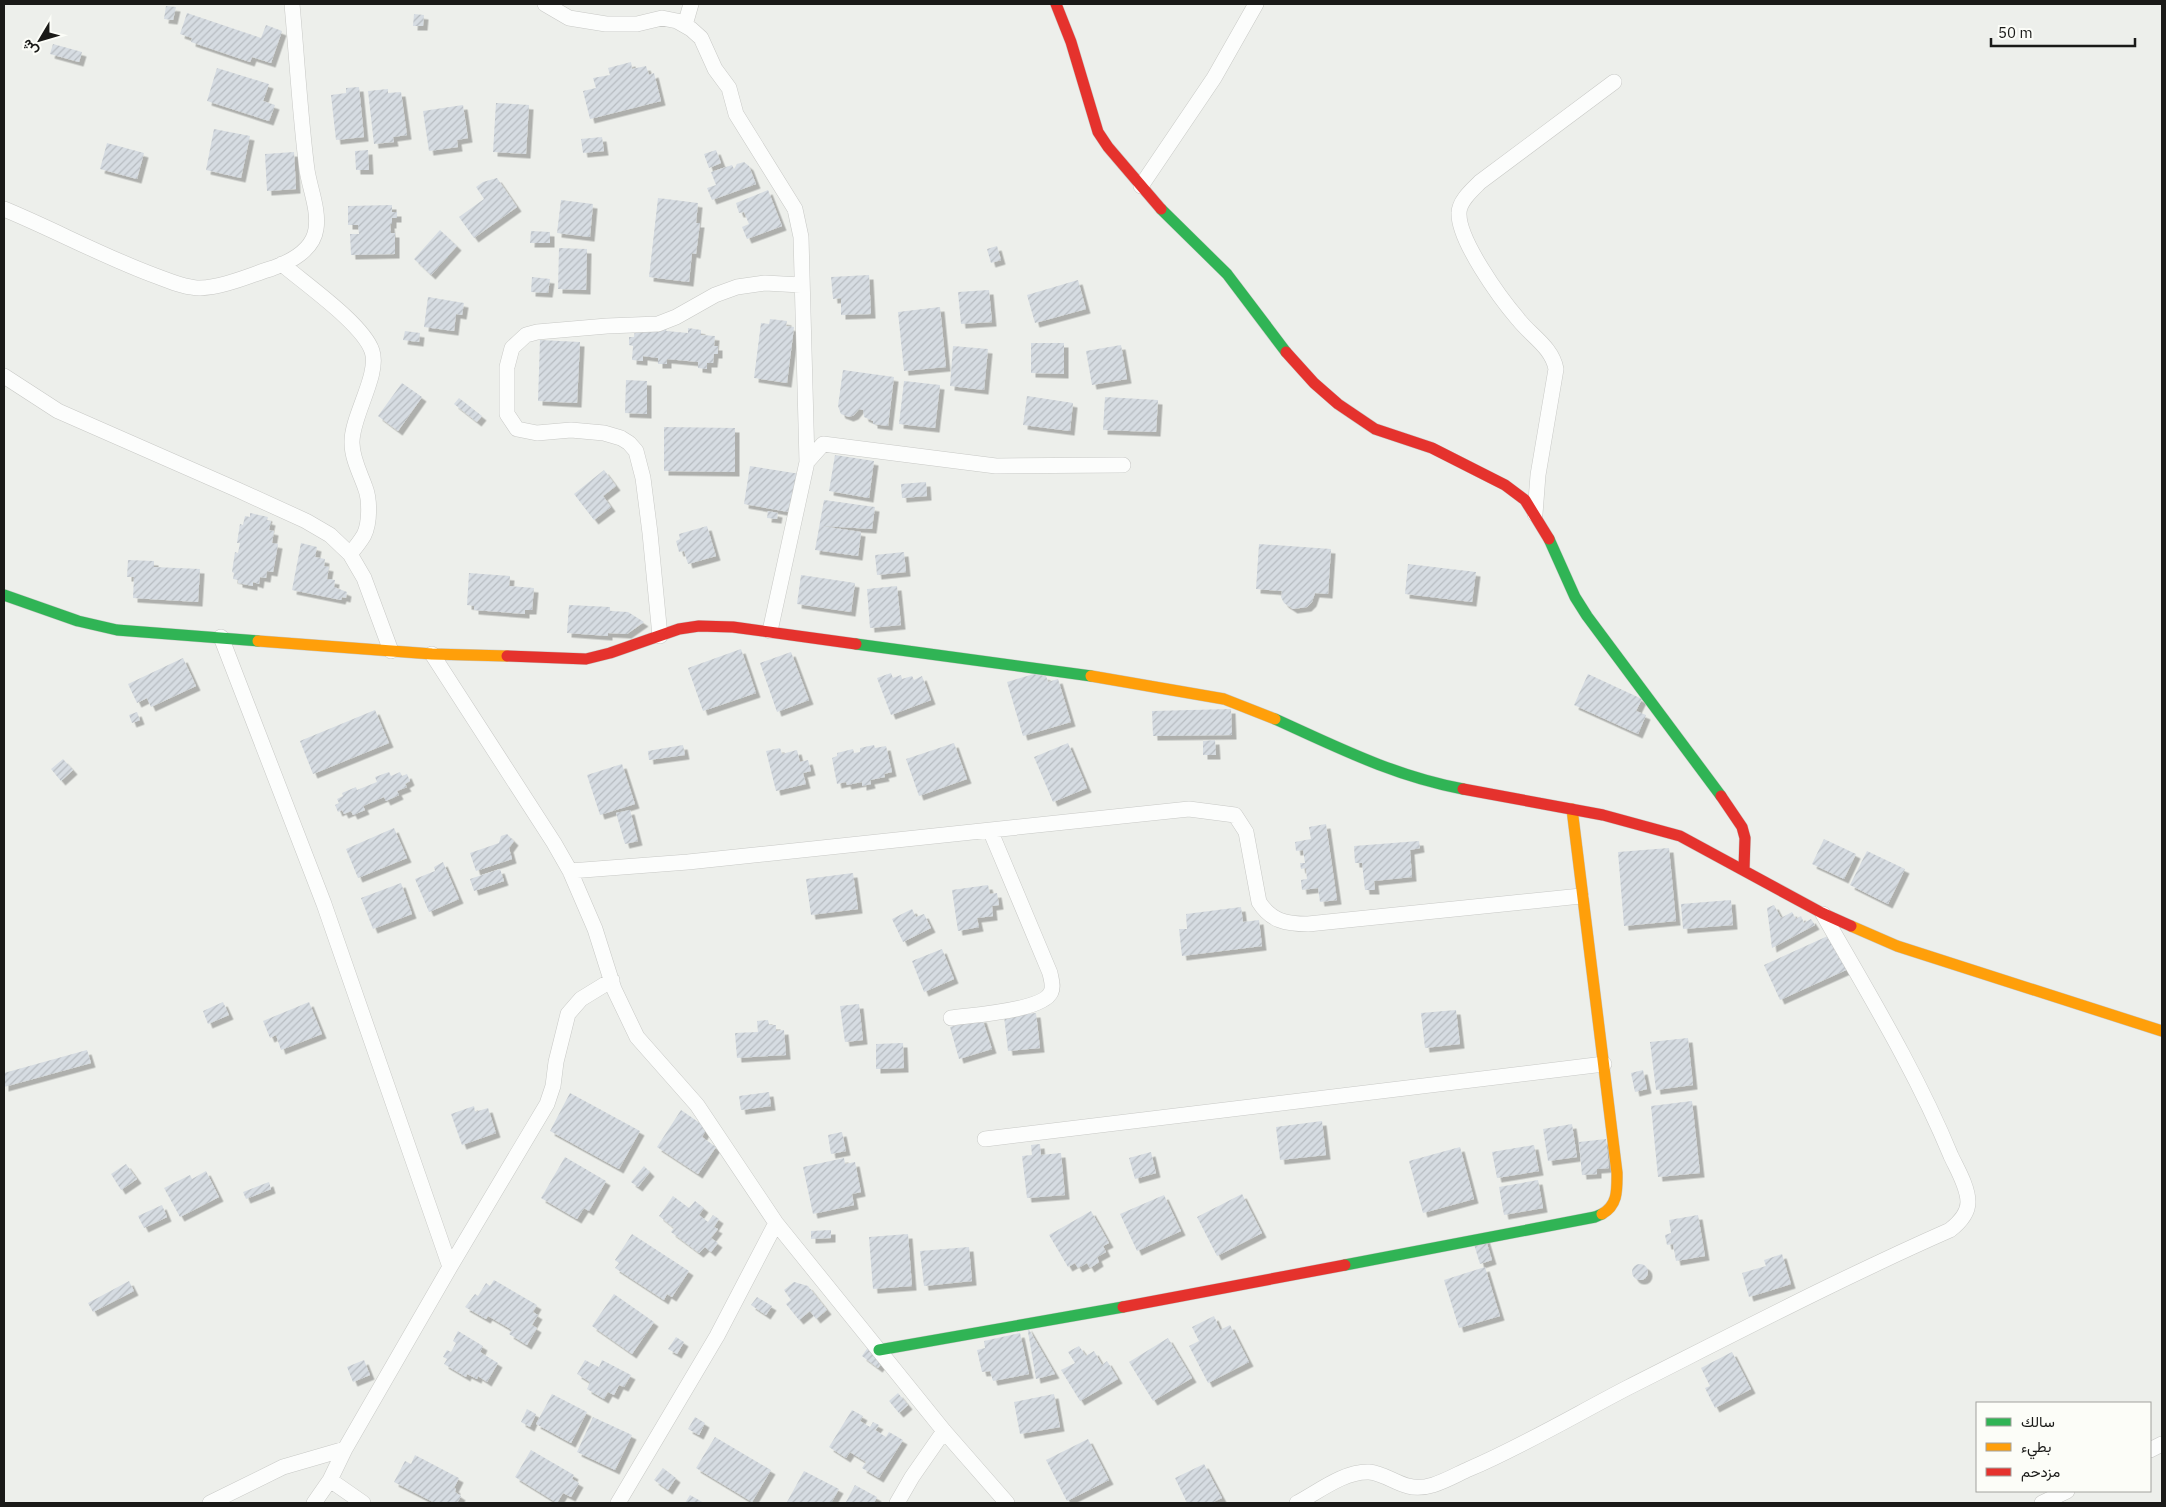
<svg xmlns="http://www.w3.org/2000/svg" width="2166" height="1507" font-family="'IBM Plex Sans',Vazirmatn,sans-serif">
<defs>
<pattern id="building-hatch" width="6" height="6" patternUnits="userSpaceOnUse" patternTransform="scale(1.25)"><rect width="6" height="6" fill="#d6dce2"/><path d="M-1 1l2-2M0 6l6-6M5 7l2-2" fill="none" stroke="#b7bcc1"/></pattern>
<filter id="shadow"><feDropShadow dx="4.5" dy="4.5" stdDeviation="0" flood-color="#0004"/></filter>
</defs>
<rect width="100%" height="100%" fill="#edefeb"/>
<path fill="url(#building-hatch)" filter="url(#shadow)" d="M166,6L176,7L173,20L164,19Z
M187,13L261,38L266,25L282,31L271,63L252,57L250,62L191,42L192,38L180,34Z
M414,14L424,15L423,26H413Z
M53,44L82,52L79,62L50,54Z
M631,62L632,69L646,66L649,75L654,73L661,101L590,119L583,91L596,88L593,78L610,75L608,68Z
M217,68L269,84L263,101L275,105L269,121L207,101Z
M359,87L364,137L336,140L331,95L346,93V88Z
M388,89V93L401,92L407,135L393,137L394,142L374,144L368,91Z
M496,103L529,105L526,154L493,152Z
M463,105L468,138L457,140L458,147L429,151L423,111Z
M214,129L250,136L241,178L206,170Z
M602,137L604,151L583,153L581,139Z
M107,143L144,153L137,179L100,169Z
M368,150L369,170H356L355,151Z
M716,150L721,163L709,168L704,154Z
M294,152L296,189L267,191L265,154Z
M744,162L749,166L756,184L712,200L707,188L716,185L711,172L732,165L734,169L737,164Z
M497,178L517,207L474,238L459,217L484,199L476,187L483,182Z
M768,190L782,226L747,239L742,227L749,224L744,212L739,213L736,203Z
M658,198L698,203L696,223H700L696,254L692,253L689,282L649,277Z
M561,200L593,204L590,237L557,233Z
M392,205V212H397V218H392V224H390L391,233H395V254L351,255L350,234H359L358,225H348V206Z
M440,230L457,246L431,275L414,259Z
M531,231L550,232V243H530Z
M997,246L1001,260L991,263L987,249Z
M559,248L587,249L586,290L558,289Z
M869,275L871,314L841,315V298L833,299L831,277Z
M532,277L550,279L548,293L531,292Z
M1078,280L1086,309L1035,323L1027,295Z
M989,290L992,322L961,324L958,292Z
M428,297L464,303L462,315L456,314L454,331L424,327Z
M940,307L946,367L904,371L898,312Z
M770,319L787,321L786,326L794,327L787,383L754,378L761,323L769,324Z
M667,327L666,331L688,333V328L701,330V335L715,336L714,346H718V354H714L713,363H707V369L698,368V362L667,359V364H658V358L643,356V361L632,360L633,346L629,345V337H634L635,328Z
M405,331L420,333L419,342L403,340Z
M540,340L580,342L577,403L538,401Z
M1031,343H1064V374L1031,373Z
M1121,345L1127,379L1092,385L1086,351Z
M953,346L988,349L984,390L950,386Z
M843,370L894,377L888,426L873,424V421L864,417L863,410L859,409L854,415L849,417L841,414L838,406Z
M626,380L647,381V414L625,413Z
M904,381L940,385L935,428L899,424Z
M402,383L422,397L398,431L378,416Z
M1027,396L1073,403L1070,431L1023,425Z
M1105,397L1158,400L1156,432L1103,430Z
M459,398L482,416L477,422L454,404Z
M664,427L735,428V472L664,471Z
M835,455L874,461L869,498L829,491Z
M750,466L800,474L794,513L744,504Z
M604,470L616,486L603,496L611,507L594,520L574,494Z
M926,482L927,496L902,498L901,484Z
M824,500L875,507L872,529L822,526L861,532L858,556L815,550Z
M768,511L778,513L777,519L767,518Z
M250,513L268,517L267,520L271,521L269,530L274,531L272,543L278,544L273,572L267,571L266,578L260,577L259,584L253,582V586L238,583V580L233,579L234,573L232,572L235,552L238,553L240,543H237L240,524L243,525L245,516L250,517Z
M707,526L716,556L688,564L684,551L679,552L676,541L680,539L679,534Z
M301,543L317,547L315,557L325,559L324,566L329,567L327,579L335,580L334,587L347,592L346,598L342,597L341,600L292,590Z
M1259,544L1331,549L1328,594L1315,593L1312,602L1307,607L1293,609L1284,603L1281,597L1282,591L1256,589Z
M904,552L906,572L877,575L875,555Z
M128,560L154,561V567L200,569L198,602L133,598L134,577H127Z
M1408,564L1476,572L1472,602L1405,594Z
M469,573L510,576L509,586L534,588L532,610H525V614L474,610V606L467,605Z
M801,575L855,583L851,612L797,604Z
M897,586L901,625L870,628L867,589Z
M569,605L610,607V611L628,612L644,622L627,634L608,633V636L567,633Z
M741,649L756,693L703,711L688,668Z
M791,652L809,700L777,712L760,663Z
M183,658L196,686L151,707L147,698L137,703L128,684Z
M891,673L893,678L901,675L902,679L912,676L914,680L922,676L931,700L891,715L877,678Z
M1034,674L1046,676L1048,682L1058,679L1071,722L1023,736L1007,682Z
M1588,674L1642,699L1636,711L1646,715L1638,734L1574,705Z
M1231,709L1232,735L1153,736L1152,711Z
M375,710L389,743L313,774L300,741Z
M137,712L140,720L132,723L129,715Z
M1215,740L1216,755H1203V741Z
M954,743L967,779L919,796L906,759Z
M1068,743L1087,788L1053,802L1034,757Z
M683,745L685,755L649,760L648,751Z
M874,745L875,748L886,746L892,772L884,774L885,777L870,780L871,784L862,786V782L847,785L846,782L837,784L832,758L837,756V753L853,749L854,753L860,752V748Z
M780,748L782,754L797,750L800,762L808,760L811,771L803,773L806,784L776,791L766,751Z
M63,759L73,770L61,781L51,769Z
M622,764L635,804L600,815L587,775Z
M389,772L391,776L400,772L402,776L407,774L410,781L405,784L407,787L397,791L399,795L386,801L384,797L363,806L365,810L353,815L351,811L344,814L342,810L338,812L335,805L339,803L337,799L343,796L342,793L356,787L357,790L377,782L375,777Z
M630,810L638,841L625,844L616,813Z
M1326,824L1337,900L1320,902L1318,888L1302,890L1301,880L1307,879L1306,868L1301,869L1300,863H1305L1303,850L1296,851L1295,842L1311,839L1309,827Z
M394,828L407,858L358,878L346,849Z
M507,834L514,841L509,848L512,859L476,871L470,853L499,843L501,836Z
M1824,839L1856,854L1844,879L1812,864Z
M1419,841L1420,848L1410,850L1412,877L1374,881L1375,890H1365L1362,863H1355L1354,846Z
M1669,848L1676,921L1624,926L1618,852Z
M1867,851L1905,869L1888,904L1850,885Z
M443,862L459,899L429,912L415,879L435,871L434,867Z
M500,869L504,881L474,891L470,879Z
M853,873L858,909L811,915L806,879Z
M401,883L412,914L373,929L361,898Z
M988,885L990,894L997,893L999,905L992,906L993,916L977,918L979,927L958,931L952,890Z
M1731,900L1733,925L1683,929L1681,904Z
M1774,905L1781,918L1792,912L1796,919L1801,916L1804,923L1811,919L1815,925L1772,948L1767,908Z
M1241,907L1243,922L1259,920L1262,946L1182,956L1179,929H1187L1186,914Z
M912,909L916,917L924,914L931,928L903,942L892,919Z
M1830,935L1846,970L1780,1000L1764,965Z
M942,949L954,979L924,992L912,961Z
M223,1002L229,1015L208,1024L203,1011Z
M309,1002L322,1034L281,1050L276,1035L270,1038L263,1021Z
M859,1004L863,1040L845,1042L840,1006Z
M1456,1010L1460,1044L1425,1048L1421,1013Z
M1036,1013L1040,1048L1008,1051L1004,1016Z
M982,1018L992,1049L959,1059L950,1027Z
M768,1020L769,1025H776V1031L784,1030L786,1055L737,1058L735,1033L758,1032L757,1021Z
M1688,1038L1693,1085L1656,1090L1650,1042Z
M903,1043L904,1068L876,1069V1044Z
M87,1050L91,1063L4,1087V1073Z
M1643,1070L1647,1089L1635,1092L1631,1073Z
M769,1092L771,1106L741,1110L739,1096Z
M570,1093L640,1131L619,1169L550,1131Z
M1692,1101L1700,1173L1658,1177L1651,1106Z
M474,1106L475,1112L488,1108L496,1133L462,1145L451,1114Z
M681,1110L707,1128L702,1137L716,1147L698,1174L657,1147Z
M1322,1121L1326,1155L1280,1160L1276,1127Z
M1572,1124L1577,1157L1548,1161L1543,1129Z
M842,1132L846,1151L831,1154L828,1135Z
M1606,1139L1609,1168L1597,1169V1174L1582,1175L1579,1142Z
M1040,1144L1041,1155L1061,1153L1065,1195L1027,1198L1022,1156L1032,1155L1031,1145Z
M1534,1145L1539,1171L1497,1178L1492,1152Z
M1460,1147L1474,1199L1423,1213L1409,1161Z
M1151,1152L1156,1173L1135,1179L1129,1158Z
M565,1157L606,1181L589,1211L584,1208L577,1219L541,1198Z
M844,1158L845,1164L855,1162L861,1192L852,1194L854,1205L813,1214L803,1167Z
M126,1164L137,1179L121,1190L111,1174Z
M644,1166L650,1172L638,1187L631,1182Z
M206,1171L219,1197L180,1217L164,1188L190,1175L192,1179Z
M1538,1180L1543,1208L1504,1215L1499,1187Z
M269,1182L271,1189L246,1199L243,1192Z
M1242,1194L1262,1233L1217,1256L1197,1217Z
M1164,1195L1181,1231L1137,1251L1120,1214Z
M673,1196L689,1208L695,1201L704,1208L699,1215L708,1222L713,1215L719,1219L714,1227L718,1229L711,1238L718,1243L711,1252L705,1247L699,1253L671,1232L674,1228L659,1216Z
M162,1205L167,1217L144,1228L138,1216Z
M1091,1211L1109,1243L1103,1246L1106,1252L1097,1257L1099,1262L1090,1268L1087,1263L1078,1268L1075,1263L1068,1267L1049,1235Z
M1698,1215L1705,1256L1676,1261L1673,1244L1667,1245L1665,1235L1671,1233L1669,1220Z
M831,1230V1238L811,1239V1231Z
M632,1234L689,1271L672,1297L667,1294L664,1300L615,1268L619,1263L615,1260Z
M908,1234L912,1286L873,1289L869,1237Z
M1485,1237L1492,1260L1480,1264L1473,1241Z
M969,1247L972,1281L924,1286L920,1251Z
M1782,1254L1791,1284L1749,1297L1742,1273L1766,1266L1764,1260Z
M1632 1272a8 8 0 1 1 16 0a8 8 0 1 1-16 0Z
M1485,1267L1500,1316L1459,1328L1444,1280Z
M494,1280L537,1305L533,1312L538,1315L532,1325L537,1328L527,1345L509,1334L512,1330L488,1316L486,1319L465,1307L475,1294L478,1296L486,1283L490,1286Z
M129,1281L134,1291L93,1312L88,1303Z
M794,1282L808,1286L827,1310L816,1319L810,1311L799,1320L786,1304L791,1300L784,1290Z
M614,1294L654,1322L632,1354L592,1326Z
M757,1297L772,1306L766,1315L751,1305Z
M1214,1316L1220,1330L1230,1325L1249,1362L1208,1383L1189,1346L1199,1341L1192,1327Z
M1027,1326L1055,1374L1036,1379Z
M458,1331L483,1346L480,1352L498,1363L487,1382L478,1376L477,1379L467,1374L466,1377L444,1364L447,1359L443,1357L447,1350L451,1352L456,1343L453,1341Z
M1020,1333L1029,1374L993,1381L990,1371L982,1372L977,1350L985,1348L984,1341Z
M676,1337L684,1342L677,1354L668,1349Z
M1168,1338L1192,1378L1153,1401L1129,1362Z
M869,1346L885,1359L878,1368L862,1356Z
M1079,1346L1086,1356L1094,1351L1102,1365L1107,1361L1118,1379L1080,1401L1061,1370L1075,1363L1068,1352Z
M1732,1352L1751,1389L1715,1408L1705,1388L1710,1386L1701,1368Z
M364,1360L370,1375L353,1382L347,1367Z
M585,1360L599,1367L602,1360L631,1375L624,1387L619,1385L614,1395L608,1392L604,1399L587,1389L590,1382L577,1374Z
M898,1393L908,1405L899,1413L889,1401Z
M552,1394L587,1412L571,1443L536,1424Z
M1054,1394L1060,1427L1020,1434L1014,1402Z
M527,1409L536,1414L530,1427L521,1422Z
M852,1410L863,1416L860,1421L870,1427L873,1422L879,1425L875,1430L886,1437L889,1432L903,1440L879,1478L862,1468L866,1462L850,1452L846,1458L829,1447Z
M593,1417L632,1435L615,1470L577,1452Z
M695,1417L705,1423L699,1435L688,1429Z
M715,1437L771,1470L752,1502L696,1468Z
M1088,1439L1109,1480L1067,1501L1046,1460Z
M531,1450L574,1475L572,1479L579,1483L571,1497L563,1493L557,1503L515,1477Z
M415,1455L459,1478L454,1488L456,1489L455,1492L461,1496L457,1503H435L394,1482L405,1461L411,1464Z
M1204,1464L1222,1498L1211,1503H1187L1175,1478Z
M663,1468L676,1478L668,1490L654,1480Z
M804,1471L839,1489L831,1503L787,1502Z
M855,1485L877,1497L874,1503L846,1502Z
M690,1495L704,1503H685Z"/>
<g fill="none" stroke-linecap="round" stroke-linejoin="round">
<g stroke="#c8c9c6" stroke-width="16">
<path id="street" d="M545,4L569,18L606,24H637L662,18L677,21L691,29L701,38L715,69L729,88L736,114L795,209L801,237L807,462L770,631
M685,25L691,4
M1141,186L1214,78L1256,4
M4,209C55,230 104,257 156,276C170,281 185,288 200,288C225,287 250,275 273,268C290,262 313,250 316,229C319,210 310,189 307,170C300,115 297,59 292,4
M282,264C305,284 363,324 372,351C380,375 351,417 352,443C352,458 360,473 365,487C370,499 370,523 364,535C360,542 355,548 350,554
M4,376L58,411L238,490L306,521L330,535L350,554L364,578L391,651
M807,462L823,444L996,466L1123,465
M1535,514L1538,475L1556,369C1552,347 1531,336 1518,319C1500,298 1458,240 1459,213C1459,201 1472,190 1480,182L1614,82
M660,636L650,533L643,478L636,451L629,443L621,438L604,433L571,430L537,433L517,429L507,414V367L512,348L526,335L537,332L607,326L658,324L676,317L715,295L737,287L765,283L801,285
M221,637L324,904L450,1267
M432,654L554,843L570,871L595,929L614,989L637,1037L697,1105L776,1223L944,1431L1007,1503
M570,871L688,862L1189,809L1235,815L1246,832L1259,902C1271,921 1286,924 1308,924L1581,896
M951,1018C971,1015 1043,1011 1051,992C1054,986 1051,979 1050,973L990,830
M985,1139L1604,1064
M2150,1450L2162,1444
M330,1480L363,1503
M210,1503L283,1467L345,1449
M314,1503L330,1480L345,1449L450,1267L547,1104L553,1086L556,1062L568,1014L581,999L612,980
M618,1503L717,1336L776,1223
M897,1503L912,1477L944,1431
M1297,1503C1318,1492 1344,1471 1369,1472C1383,1473 1395,1483 1408,1486C1428,1492 1451,1477 1469,1469C1523,1446 1575,1415 1627,1388C1734,1334 1841,1278 1950,1230C1959,1223 1968,1214 1968,1202C1968,1187 1957,1169 1951,1156C1916,1071 1868,993 1823,914
M2042,1503L2067,1491"/>
</g>
<g stroke="#c8c9c6" stroke-width="12">
<path id="fast" d="M1161,209L1227,274L1286,352
M1549,539L1575,597L1587,616L1721,796
M4,595L78,621L117,630L258,641
M856,644L1091,676
M1275,719C1339,748 1394,776 1463,789
M1345,1265L1595,1217L1602,1214
M879,1350L1123,1307"/>
</g>
<g stroke="#c8c9c6" stroke-width="12">
<path id="slow" d="M258,641L432,654L507,656
M1091,676L1224,699L1275,719
M1572,809L1617,1173C1617,1190 1618,1205 1602,1214
M1851,926L1897,946L2162,1031"/>
</g>
<g stroke="#c8c9c6" stroke-width="12">
<path id="jam" d="M1056,4L1071,42L1098,132L1108,147L1161,209
M1286,352L1314,383L1338,404L1375,429L1432,448L1505,485L1525,500L1549,539
M507,656L586,659L610,653L679,629L699,626L733,627L856,644
M1463,789L1603,815L1680,836L1822,913L1851,926
M1721,796L1742,827L1745,838L1744,869
M1123,1307L1345,1265"/>
</g>
<use href="#street" stroke="#fcfdfc" stroke-width="15"/>
<use href="#fast" stroke="#30b455" stroke-width="11"/>
<use href="#slow" stroke="#ff9f0a" stroke-width="11"/>
<use href="#jam" stroke="#e5322d" stroke-width="11"/>
</g>
<rect width="2166" height="1507" fill="none" stroke="#1a1a18" stroke-width="10"/>
<rect x="1976" y="1402" width="175" height="90" fill="#fcfdf8" stroke="#a2a29e"/>
<rect x="1986" y="1418" width="25" height="8" fill="#30b455" stroke="#a2a29e"/>
<text x="2021" y="1427" font-size="15" fill="#1a1a18">سالك</text>
<rect x="1986" y="1443" width="25" height="8" fill="#ff9f0a" stroke="#a2a29e"/>
<text x="2021" y="1452" font-size="15" fill="#1a1a18">بطيء</text>
<rect x="1986" y="1468" width="25" height="8" fill="#e5322d" stroke="#a2a29e"/>
<text x="2021" y="1477" font-size="15" fill="#1a1a18">مزدحم</text>
<g transform="translate(40 40) rotate(232)" stroke="#fcfdf8" stroke-width="4" paint-order="stroke">
<path d="M0-4L9 19L0 12L-9 19Z" fill="#1a1a18"/>
<text y="-8" font-size="14" font-weight="bold" text-anchor="middle" fill="#1a1a18">ش</text>
</g>
<path d="M1991 38v8h144v-8" fill="none" stroke="#1a1a18" stroke-width="2.5"/>
<text x="1998" y="38" font-size="15" fill="#1a1a18" stroke="#fcfdf8" stroke-width="4" paint-order="stroke">50 m</text>
</svg>
